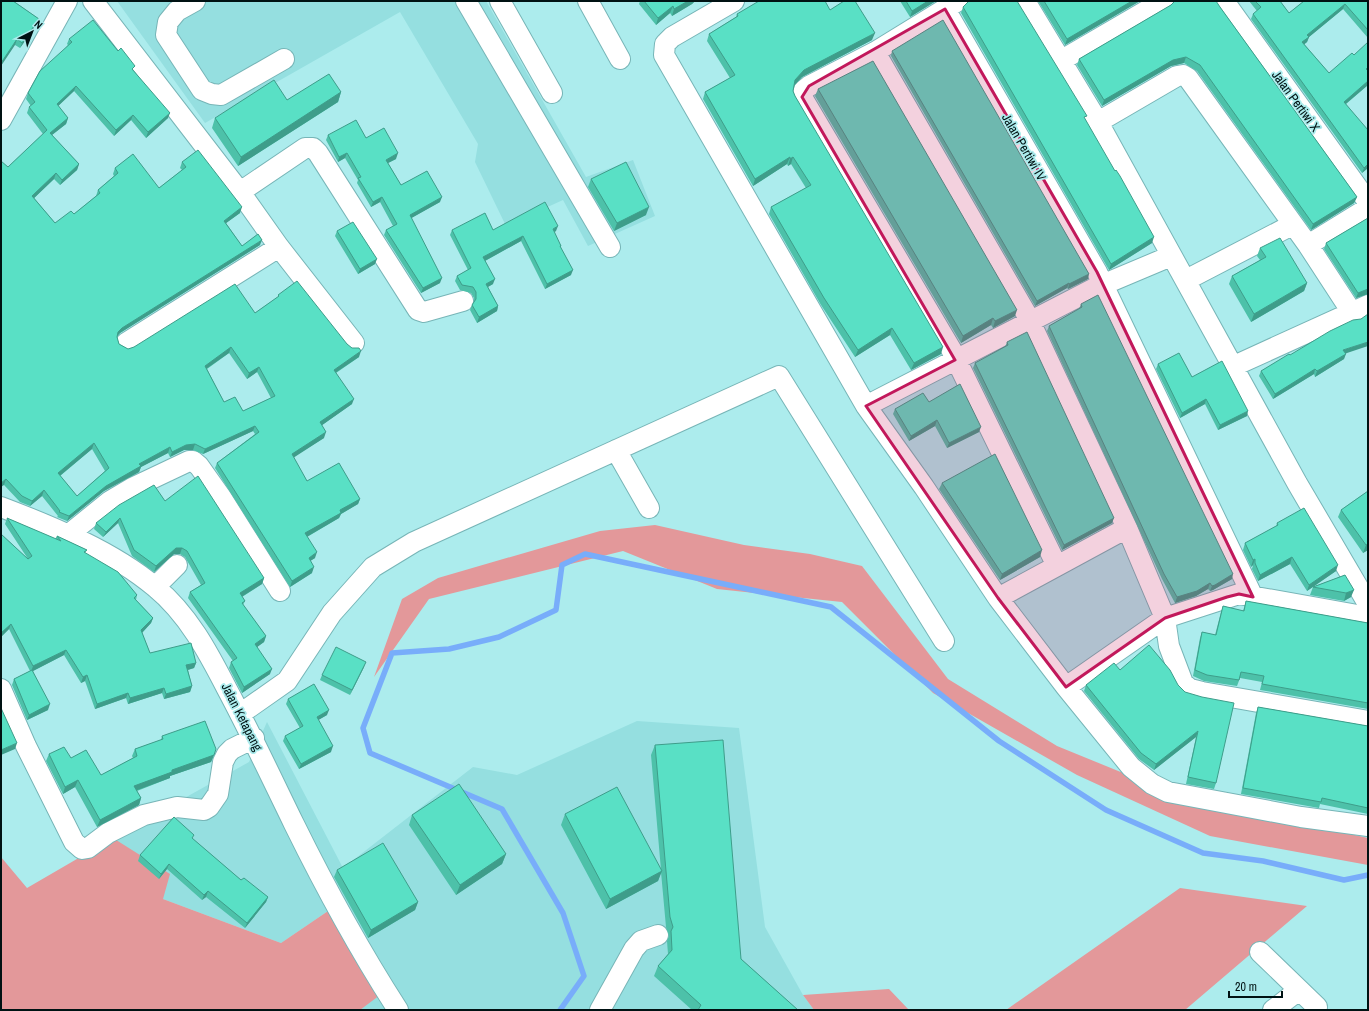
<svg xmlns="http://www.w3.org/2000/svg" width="1369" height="1011" font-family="'Archivo Narrow',sans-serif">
<rect width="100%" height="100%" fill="#aceced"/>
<path fill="#95dfe0" d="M117,1H486L586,177L633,160L655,216L588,246L563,200L506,226L475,162L478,144L400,12L205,123Z
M637,721L739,728L765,927L803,995L814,1010H360L331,909L281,943L163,899L113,838L249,762L267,722L343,868L473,767L517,775Z"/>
<path fill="#e3989a" d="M655,525L744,545L810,554L862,566L948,679L1057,746L1177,795L1368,838V865L1210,836L1077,775L933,693L842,602L717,589L623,551L429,599L374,677L402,599L438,578L600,531Z
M113,838L170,874L163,899L281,943L331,909L384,992L360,1010H1V857L27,888Z
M1180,888L1307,906L1185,1010H1006Z
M889,989L909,1010H814L803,995Z"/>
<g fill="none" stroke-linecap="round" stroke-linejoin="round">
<path stroke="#78adfa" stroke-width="5.5" d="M560,1010L584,976L563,913L502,809L370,753L363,728L392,653L449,649L499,637L556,610L562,565L585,554L831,607L999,741L1106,810L1203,853L1263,861L1344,880L1368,875"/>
<g stroke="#77b5b7" stroke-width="22">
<path id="minor" d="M93,1L240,192L279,247L354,343
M195,1L177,11L168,22L166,35L202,90L212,94L221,95L284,59
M466,1L610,247
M500,1L552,93
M588,1L620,59
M734,1L672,37L665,44L664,55L866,406L924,487L998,598L1066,687L1131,767L1152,784L1168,792L1301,817L1368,826
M958,1L875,52L809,86L804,90L802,97L951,349L1057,566
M1025,1L1098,122L1297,483L1368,604
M1224,1L1368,202
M945,9L1097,272L1253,597
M875,52L1027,315L1127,528L1165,618L1169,646L1183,683L1190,689L1202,692L1368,721
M1062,60L1163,1
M1,120L67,1
M1098,122L1177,76L1183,75L1188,78L1308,245L1353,314
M240,192L305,148H313L318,153L418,310L424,312L463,301
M1308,245L1368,208
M1186,280L1292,225
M126,343L279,247
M1234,366L1368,305
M866,406L1095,288L1171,256
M616,450L649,508
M1,507C51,526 114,552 155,587C188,614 208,652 227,689C251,734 272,779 294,824C325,887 360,951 398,1010
M68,535L110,501L132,488L189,461H193L199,466L221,497L280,591
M155,587L177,565
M998,598L1127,528
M1066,687L1165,618L1239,594L1368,617
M1,689L26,746L74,842L82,849L88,848L108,833L144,815L177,807L204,810L209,807L218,794L223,762L227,754L232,749L254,738
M240,714L287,681L332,613L373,567L414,542L779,376L944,641
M1260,952L1317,1007
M600,1010L634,949L641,941L658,935
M1273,1010L1299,990"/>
</g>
<use href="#minor" stroke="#fff" stroke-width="20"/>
</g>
<path fill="#4dc1a9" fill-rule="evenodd" d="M1,1H15V2L39,19L37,24L20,48L15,45Z
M640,1H695L692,4L672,16L670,13L656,25L639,4Z
M900,1H936L910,17Z
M1038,1H1140L1065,45Z
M1249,1H1280L1289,13L1304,1H1368V38L1343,9L1309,37L1307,42L1304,44L1329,73L1368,71V85L1346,104L1368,168L1362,173L1251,19L1253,14L1257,11Z
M1171,5L1220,7L1357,197L1354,203L1311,230L1197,71L1184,63L1171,66L1102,106L1077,65L1079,59Z
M963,7L1085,120L1152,243L1109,270L961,13Z
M830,10L872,40L802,77L794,85L793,91L795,96L941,354L911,370L890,335L855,357L821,305L769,214L771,207L806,188L791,164L788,166L787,164L753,186L703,99L705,92L730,78L707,41L709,34L736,17L737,14Z
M69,39L133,71L168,118L146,138L131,120L114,136L74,91L58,106L68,118L66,124L52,135L79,164L77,170L60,185L54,179L34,198L55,223L74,214L96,196L98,190L114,176L113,174L115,168L159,188L182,170L180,168L182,162L240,213L226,223L242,246L260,245L120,333L117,337L119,344L128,349L255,313L278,297V295L347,344L359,357L336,373L352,404L322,425L324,438L293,457L307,481L360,499L358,504L341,514L339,518L307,537L315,558L310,561L312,573L290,587L215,468L217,463L255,434L253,431L203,454L193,450H184L170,457L168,453L141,467L139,472L104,491L67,521L57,517L58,516L42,496L30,506L20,502L4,485L8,167L43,134L27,113L29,107L31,106L26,99L28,93L68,45L67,44ZM229,353L247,379L257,372L271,398L243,411L224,402L207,369ZM92,449L105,471L77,496L60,476Z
M892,51L1088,279L1068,289L1067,288L1035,306L891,56Z
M818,89L1015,316L993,328L991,325L961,343L815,96Z
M341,92L338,102L238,166L212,128L215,118L287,100Z
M328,135L366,138L396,159L388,163L401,185L440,202L411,218L440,283L421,293L384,235L386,230L393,226L380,202L371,207L357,183L358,180L345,158L338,162L326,140Z
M591,179L646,215L614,231L588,187Z
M1368,218V294L1356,298L1324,249L1326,243Z
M452,230H493L556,231L554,232L561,246V248L571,275L545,289L521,241L485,261L493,284L488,287L498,306L497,311L477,323L470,310L472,305L474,302V298L471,293L460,290L455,281L457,276L468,270L450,235Z
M337,231L375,264L358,274L335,236Z
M1260,248L1307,283L1304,291L1251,322L1229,284L1232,276L1260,260L1257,256Z
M1081,304L1232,579L1213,590L1210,591L1208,589L1196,596L1175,603L1162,579L1047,331L1049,326L1079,309Z
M1007,342L1112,523L1062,550L973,368L975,363L1005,347Z
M1345,353L1344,359L1315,377L1314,374L1273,399L1259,376L1261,371L1290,355Z
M1158,364L1192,377L1247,416L1218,430L1205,404L1180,418L1156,369Z
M929,402L979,432L947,448L935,426L909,441L893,414L895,409Z
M942,483L1040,557L1000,580L939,489Z
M1368,491V550L1363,553L1338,517L1341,510Z
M165,501L264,578L262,584L242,597L245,601L243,605L266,636L264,642L257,647L270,674L242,693L229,668L231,662L233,661L188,598L190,592L201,585L185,557L180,554H174L154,572L132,556L118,523L103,537L94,529L96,523Z
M7,518L55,539L57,536L87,550L85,553L137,595L136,600L153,618L151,623L142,633L150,653L196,663L194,668L188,670L192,686L190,692L164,699L162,693L128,704L126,698L95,709L85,681L81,683L64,655L33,671L48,710L27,720L12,685L14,679L30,671L9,629L1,637V534L28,559L5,524Z
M1277,523L1336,571L1307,591L1290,564L1258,581L1252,569L1253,565L1251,567L1243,550L1245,543L1276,527Z
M1345,575L1351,597L1344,601L1310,595L1313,587Z
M1246,601L1368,623V709L1260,690L1262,682L1240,678L1237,686L1204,681L1193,676L1200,638L1202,632L1215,635L1221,612L1223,606L1243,611Z
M364,667L350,695L320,680L322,675Z
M1120,670L1178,685L1185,692L1216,783L1214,789L1186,784L1196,737L1154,770L1139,759L1084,691L1086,685Z
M288,699L327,715L318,720L331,752L299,769L283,741L285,736L300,728L286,704Z
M1258,707L1368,726V814L1320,804L1319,808L1241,794L1256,713Z
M162,736L214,755L211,762L170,776V778L137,791L141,798L139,805L97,827L75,787L63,794L46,761L49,754L71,758L101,775L133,758L132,756L135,749L161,740Z
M655,745L741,959L798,1010H692L654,976L658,966L668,954L667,941L669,936L666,927L661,872L658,881L606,909L561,825L565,814L661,870L651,755Z
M412,815L506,854L502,864L456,895L409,825Z
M193,839L241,880L268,897L266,902L245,928L206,897L202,900L167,869L159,879L138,861L140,855Z
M337,870L418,902L415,910L368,938L334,877Z"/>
<path fill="#3e9d8a" d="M688,1H695L692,4L672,16L674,9Z
M928,1H936L910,17L912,11Z
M1132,1H1140L1065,45L1067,39Z
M1345,4L1343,9L1309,37L1307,42L1300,48L1302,42L1307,35Z
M673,6L670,13L656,25L658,18Z
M39,19L37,24L20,48L22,43Z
M875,33L872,40L802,77L793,87L795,80L804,70Z
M17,39L15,45L1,66V63Z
M1186,57L1184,63L1171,66L1102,106L1104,100L1173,60Z
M1368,81V85L1342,107L1344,102Z
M76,86L74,91L55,109L57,104Z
M341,92L338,102L238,166L241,157Z
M170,113L168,118L146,138L148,132Z
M133,115L131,120L114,136L116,130Z
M68,118L66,124L48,138L50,133Z
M347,153L345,158L338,162L339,157Z
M398,153L396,159L384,165L386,160Z
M790,157L787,164L753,186L755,179Z
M793,157L791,164L788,166L790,159Z
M79,164L77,170L60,185L62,180Z
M1368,164V168L1362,173L1364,168Z
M56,173L54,179L30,202L32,196Z
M382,197L380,202L371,207L373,202Z
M442,197L440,202L408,220L410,215Z
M1357,197L1354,203L1311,230L1313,224Z
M242,207L240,213L222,226L224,221Z
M649,207L646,215L614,231L617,223Z
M558,226L556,231L551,234L553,229Z
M523,236L521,241L481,263L483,257Z
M1154,237L1152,243L1109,270L1111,264Z
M262,240L260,245L120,333L116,337L118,332L122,328Z
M377,259L375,264L358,274L360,269Z
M573,270L571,275L545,289L547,284Z
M1089,274L1088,279L1068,289L1069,284Z
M442,278L440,283L421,293L423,288Z
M495,279L493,284L484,289L486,284Z
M1069,283L1067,288L1035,306L1037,301Z
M1307,283L1304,291L1251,322L1254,314Z
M1368,289V294L1356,298L1358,293Z
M498,306L497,311L477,323L479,317Z
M1017,310L1015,316L993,328L995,321Z
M993,318L991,325L961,343L963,336Z
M892,328L890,335L855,357L858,350Z
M1368,342V346L1341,355L1343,350Z
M231,347L229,353L203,371L205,366Z
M943,347L941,354L911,370L914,363Z
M361,351L359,357L332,375L334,370Z
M1346,354L1344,359L1315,377L1317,371Z
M259,367L257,372L247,379L249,373Z
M1315,369L1314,374L1273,399L1275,394Z
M354,399L352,404L318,428L320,422Z
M1206,399L1205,404L1180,418L1182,413Z
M1248,411L1247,416L1218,430L1220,425Z
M937,420L935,426L909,441L911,436Z
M255,426L253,431L203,454L205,449Z
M981,427L979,432L947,448L949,443Z
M326,432L324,438L290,460L292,454Z
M94,443L92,449L56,479L58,473Z
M195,444L193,450H184L170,457L172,452L186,445Z
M170,447L168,453L141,467L139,472L104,491L67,521L69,516L106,486L139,464Z
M6,479L4,485L1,487V483Z
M44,490L42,496L30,506L32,501Z
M360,499L358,504L341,514L339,518L303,539L305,533L340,510Z
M120,518L118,523L103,537L106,532Z
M1114,518L1112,523L1062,550L1064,545Z
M1368,544V550L1363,553L1366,545Z
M176,548H182L180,554H174L154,572L156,566Z
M1042,550L1040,557L1000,580L1002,574Z
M317,552L315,558L307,563L309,558Z
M1292,557L1290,564L1258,581L1260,575Z
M1255,559L1253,565L1251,567L1253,560Z
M1338,565L1336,571L1307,591L1309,585Z
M314,567L312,573L290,587L292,581Z
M1233,574L1232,579L1213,590L1210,591L1212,586Z
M264,578L262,584L238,599L240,593Z
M1210,583L1208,589L1196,596L1175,603L1177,597Z
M1354,590L1351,597L1344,601L1346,593Z
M153,618L151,623L139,636L141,630Z
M11,624L9,629L1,637V633Z
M266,636L264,642L253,650L255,644Z
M66,650L64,655L31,672L33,666Z
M366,662L364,667L350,695L352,690Z
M196,663L194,668L184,671L186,665Z
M272,669L270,674L242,693L244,687Z
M87,675L85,681L81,683L83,677Z
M192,686L190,692L164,699L166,694Z
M164,688L162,693L128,704L130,698Z
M128,693L126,698L95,709L97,704Z
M50,704L48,710L27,720L29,715Z
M329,710L327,715L315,722L317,717Z
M1198,731L1196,737L1154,770L1156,764Z
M17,743L15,749L1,755V750Z
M333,746L331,752L299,769L301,764Z
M214,755L211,762L170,776V778L132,792L134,786L172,770Z
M78,780L75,787L63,794L65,787Z
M141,798L139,805L97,827L100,820Z
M506,854L502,864L456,895L460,885Z
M169,864L167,869L159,879L161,874Z
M662,871L658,881L606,909L610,899Z
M208,891L206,897L202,900L204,895Z
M268,897L266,902L245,928L247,923Z
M418,902L415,910L368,938L371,930Z"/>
<path fill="#59e0c5" stroke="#3e9d8a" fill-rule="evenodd" d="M1,1H13L39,19L22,43L17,39L1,63Z
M644,1H688L674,9L673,6L658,18Z
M759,1H825L830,10L844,1H855L875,33L804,70L795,80L793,91L795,96L943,347L914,363L892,328L858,350L824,298L771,207L811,185L793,157L790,159V157L755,179L705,92L735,75L709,34L738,16L737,14Z
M906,1H928L912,11Z
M969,1H1017L1087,116L1084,117L1115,171L1116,170L1120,176L1154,237L1111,264L963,7Z
M1044,1H1132L1067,39Z
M1175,1H1216L1220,7L1357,197L1313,224L1200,65L1186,57L1173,60L1104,100L1079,59L1171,5Z
M1255,1H1280L1289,13L1304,1H1368V30L1345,4L1307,35L1309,37L1302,42L1329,73L1352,53L1354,55L1368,42V67L1366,69L1368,71V81L1344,102L1368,130V164L1364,168L1253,14L1261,7Z
M93,20L118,51L121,48L135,66L132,69L170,113L148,132L133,115L116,130L76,86L57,104L68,118L50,133L79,164L62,180L56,173L32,196L55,223L71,211L74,214L100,193L98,190L118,173L115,168L133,154L159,188L186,167L182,162L198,150L242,207L224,221L242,246L258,234L262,240L122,328L118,332L117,337L119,344L128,349L134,347L235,284L255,313L279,296L278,295L297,281L347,344L352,348H359L361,351L334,370L354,399L320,422L326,432L292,454L307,481L339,463L360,499L340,510L341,513L305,533L317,552L309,558L314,567L292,581L217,463L259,432L255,426L205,449L195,444L186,445L172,452L170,447L139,464L141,466L106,486L69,516L59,512L60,511L44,490L32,501L22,496L6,479L1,483V161L8,167L47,130L29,107L35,102L28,93L40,71L72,42L69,39ZM231,347L249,373L259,367L275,396L243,411L235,397L224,402L205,366ZM94,443L109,468L77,496L58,473Z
M943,20L1089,274L1069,284V283L1037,301L892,51Z
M873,61L1017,310L995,321L993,318L963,336L818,89Z
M329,74L341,92L241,157L215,118L274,80L287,100Z
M356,120L366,138L384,128L398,153L386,160L401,185L427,171L442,197L410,215L442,278L423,288L386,230L397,224L382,197L373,202L358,178L361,177L347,153L339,157L328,135Z
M626,162L649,207L617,223L591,179Z
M545,202L558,226L553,229L561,246H560L573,270L547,284L523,236L483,257L495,279L486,284L498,306L479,317L472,305L476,299V292L473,287L462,285L457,276L471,268L452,230L485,213L493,230Z
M1368,218V289L1358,293L1326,243Z
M353,222L377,259L360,269L337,231Z
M1280,238L1307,283L1254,314L1232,276L1266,257L1260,248Z
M1098,295L1233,574L1215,585L1212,586L1210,583L1197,591L1177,597L1164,574L1049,326L1082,307L1081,304Z
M1368,314V342L1343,350L1346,354L1317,371L1315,369L1275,394L1261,371L1289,354L1290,355L1330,331L1353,320L1361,319Z
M1027,332L1114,518L1064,545L975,363L1008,345L1007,342Z
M1179,353L1192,377L1222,361L1248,411L1220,425L1206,399L1182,413L1158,364Z
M960,384L981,427L949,443L937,420L911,436L895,409L923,393L929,402Z
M995,454L1042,550L1002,574L942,483Z
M198,476L264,578L240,593L245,601L242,603L266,636L255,644L272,669L244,687L231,662L237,658L190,592L205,583L187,551L182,548H176L156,566L134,550L120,518L106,532L96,523L119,505L154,485L165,501Z
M1368,491V544L1366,545L1341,510Z
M1304,508L1338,565L1309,585L1292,557L1260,575L1255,563V559L1253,560L1245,543L1278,525L1277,523Z
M7,518L61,541L57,536L87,550L84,552L118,572L137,595L134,598L153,618L141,630L150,653L191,643L196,663L186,665L192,686L166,694L164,688L130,698L128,693L97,704L87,675L83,677L66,650L33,666L11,624L1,633V534L28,559L32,556Z
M1345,575L1354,590L1346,593L1313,587Z
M1246,601L1368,623V703L1262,684L1264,676L1241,672L1239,680L1207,675L1195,670L1202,632L1216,635L1223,606L1244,611Z
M1149,645L1170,670L1178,685L1185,692L1202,697L1234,703L1216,783L1188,777L1198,731L1156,764L1141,753L1086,685L1114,663L1120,670Z
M336,647L366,662L352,690L322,675Z
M32,670L50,704L29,715L14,679Z
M314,684L329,710L317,717L333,746L301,764L285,736L303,726L288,699Z
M1258,707L1368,726V808L1322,798L1321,802L1243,788Z
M1,708L17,743L1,750Z
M205,721L216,749L214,755L172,770V772L134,786L141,798L100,820L78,780L65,787L49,754L64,747L71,758L86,750L101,775L137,756L135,749L163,739L162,736Z
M723,740L741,959L798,1010H698L701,1005L658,966L672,950L671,931L673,927L670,917L655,745Z
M459,784L506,854L460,885L412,815Z
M617,787L662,871L610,899L565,814Z
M174,817L194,835L192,838L241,880L244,878L268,897L247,923L208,891L204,895L169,864L161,874L140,855Z
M383,843L418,902L371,930L337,870Z"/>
<path fill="#c2185b" fill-opacity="0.2" stroke="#c2185b" stroke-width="3" stroke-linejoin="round" d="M945,9L1097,272L1253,597L1239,594L1227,597L1165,618L1066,687L998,598L866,406L955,360L802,97L809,86Z"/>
<g text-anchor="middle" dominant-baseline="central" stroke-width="3.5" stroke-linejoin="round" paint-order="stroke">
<g font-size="13" fill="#001213" stroke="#aceced">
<text transform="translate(1296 101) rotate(54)">Jalan Pertiwi X</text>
<text transform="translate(1024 147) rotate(60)">Jalan Pertiwi IV</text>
<text transform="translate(242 717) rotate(63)">Jalan Ketapang</text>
</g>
</g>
<rect width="1369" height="1011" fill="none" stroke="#001213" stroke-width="4"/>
<g transform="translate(32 32) rotate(42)" stroke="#aceced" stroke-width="3" paint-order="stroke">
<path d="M0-3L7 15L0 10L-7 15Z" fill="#001213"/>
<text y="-6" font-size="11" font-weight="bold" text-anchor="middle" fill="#001213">N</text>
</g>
<path d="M1229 991v6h53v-6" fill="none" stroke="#001213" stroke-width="2"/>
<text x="1235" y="991" font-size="12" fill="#001213" stroke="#aceced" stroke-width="3" paint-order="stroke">20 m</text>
</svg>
